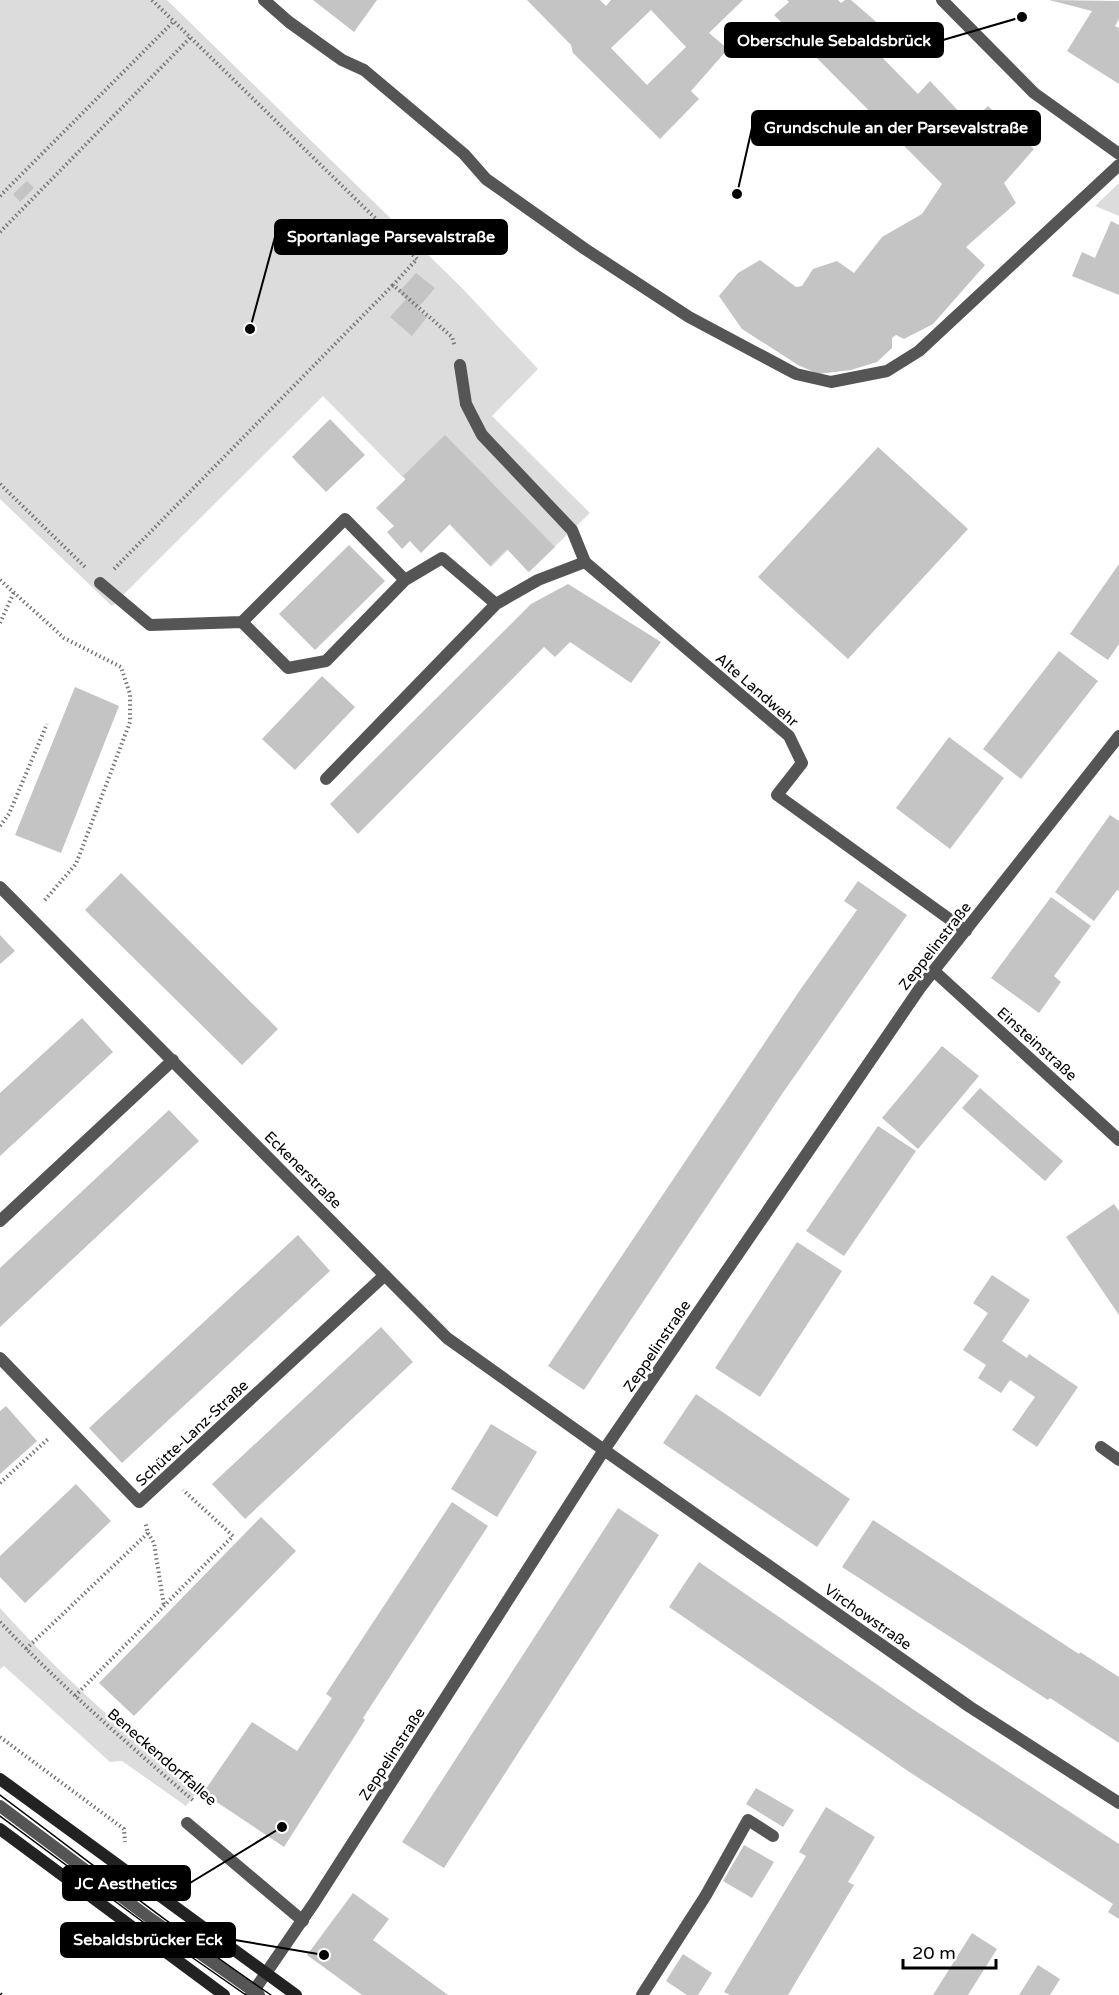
<svg xmlns="http://www.w3.org/2000/svg" width="1119" height="1995" font-family="'Varela Round',sans-serif">
<rect width="100%" height="100%" fill="#fff"/>
<path fill="#dcdcdc" d="M0,0H167L462,288L538,369L492,416L590,513L528,572L508,550L491,567L323,396L112,606L0,499Z
M1119,183V216L1095,206Z
M0,1608C60,1675 128,1735 197,1792L186,1806L122,1761L110,1762L4,1666L0,1669Z"/>
<path fill="#c4c4c4" fill-rule="evenodd" d="M313,0H377L354,32Z
M527,0H600L606,6L611,0H743L709,33L728,49L691,91L699,99L660,139L573,53L571,45ZM651,10L686,47L647,85L611,48Z
M787,0H838L841,3L845,0H851L881,26L864,39L918,94L930,81L970,123L988,106L1034,149L1004,183L1016,203L966,247L985,265L933,324L904,339L896,335L892,338V348L877,362L851,370L818,374L798,365L742,329L719,296L738,273L760,260L796,287L802,286L813,269L837,261L854,273L882,237L922,214L942,184L774,15L789,2Z
M1049,0L1119,1V19L1115,26L1119,28V84L1067,51L1092,11Z
M27,181L34,188L20,202L13,194Z
M1111,221L1119,225V295L1072,276L1082,252L1095,258Z
M416,273L435,288L417,309L427,317L412,336L390,317L406,299L399,292Z
M330,419L365,455L326,492L292,457Z
M445,435L555,547L529,572L507,549L490,566L450,524L421,553L410,541L402,549L387,532L394,526L376,508L406,479L403,476Z
M878,447L968,529L848,659L758,577Z
M349,545L385,581L315,650L279,614Z
M1119,564V644L1108,660L1070,634Z
M568,584L661,642L631,683L570,642L555,657L544,647L358,834L330,804L531,604Z
M1059,651L1098,681L1021,779L983,749Z
M322,676L355,707L295,770L262,739Z
M75,687L119,706L61,853L15,835Z
M949,737L1004,778L950,849L896,808Z
M1110,815L1119,821V891L1117,890L1094,921L1055,892Z
M121,873L278,1029L242,1065L85,910Z
M858,881L907,915L782,1094L584,1390L548,1366L800,990L857,910L844,901Z
M1051,897L1091,926L1054,976L1061,982L1039,1013L991,978Z
M0,935L15,951L0,964Z
M82,1018L113,1052L0,1156V1093Z
M942,1046L979,1076L918,1149L882,1118Z
M980,1088L1063,1161L1045,1181L962,1108Z
M169,1110L199,1141L0,1327V1268Z
M878,1126L916,1151L844,1256L806,1231Z
M1114,1204L1119,1211V1315L1066,1237Z
M298,1235L330,1271L122,1463L89,1428Z
M797,1242L842,1271L760,1397L715,1368Z
M992,1275L1030,1300L1002,1341L1027,1358L1029,1354L1078,1387L1037,1447L1012,1430L1035,1397L1010,1380L1001,1393L978,1378L986,1365L963,1350L988,1313L973,1303Z
M381,1327L413,1362L245,1519L212,1484Z
M696,1394L850,1499L817,1547L663,1443Z
M6,1406L37,1441L0,1474V1411Z
M491,1424L537,1452L497,1517L451,1489Z
M76,1484L111,1521L25,1603L0,1577V1556Z
M452,1502L488,1526L363,1718L365,1720L284,1847L203,1793L252,1722L297,1751L332,1698L326,1694Z
M618,1508L659,1535L444,1868L402,1842Z
M261,1517L296,1551L134,1716L99,1683Z
M873,1520L1079,1654L1080,1652L1119,1677V1743L1050,1698L1048,1700L842,1567Z
M699,1562L914,1710L1119,1844V1919L1108,1912L1113,1904L908,1771L669,1607Z
M756,1788L794,1810L783,1827L746,1804Z
M826,1807L875,1837L848,1882L854,1885L788,1995H730L724,1992L806,1856L799,1852Z
M744,1845L774,1862L752,1898L723,1881Z
M353,1893L389,1919L373,1940L448,1995H362L307,1955Z
M972,1933L997,1949L968,1995H933Z
M683,1954L712,1973L698,1995H687L666,1981Z
M1038,1965L1060,1979L1050,1995H1019Z"/>
<g fill="none" stroke-linecap="round" stroke-linejoin="round">
<path stroke="#777" stroke-width="4" stroke-dasharray="1.5 3" stroke-linecap="butt" d="M152,0L417,259L393,285L452,337L455,347
M0,196L174,21
M0,232L191,37
M0,484L86,568
M114,569L393,285
M0,580L64,638L121,667L130,694V722L76,864L44,901
M0,623L14,592
M0,826L9,814L47,724
M0,1483L48,1439
M148,1533L154,1543L164,1606
M0,1622C61,1686 128,1744 195,1802
M26,1649L148,1533L145,1522
M75,1696L233,1536L183,1490
M0,1737L124,1829L125,1842"/>
<path stroke="#555" stroke-width="12" d="M264,0L289,22L342,60L364,70L464,154L486,179L585,249L689,317L796,374L831,382L887,371L919,351L1119,165
M100,583L150,625L242,622L345,519L405,580L442,558L496,604L538,580L585,562L572,530L482,435L466,404L460,365
M242,622L288,668L326,661L405,580
M326,779L496,604
M1101,1447L1119,1460
M0,1806L151,1919L259,1995
M187,1823L303,1921
M642,1995L706,1895L748,1820L773,1836"/>
<path stroke="#555" stroke-width="12" d="M942,0L1034,93L1119,154
M585,562L789,736L802,763L777,795L966,931
M0,887L447,1338L604,1450L970,1707L1119,1803
M934,971L1119,1140
M0,1221L173,1060
M0,1358L139,1502L385,1275
M251,1995L314,1903L604,1450L920,988L1119,736"/>
<path stroke="#222" stroke-width="12" d="M0,1779L296,1995
M0,1829L224,1995"/>
<path stroke="#000" stroke-width="1.5" d="M0,1795C90,1862 178,1932 271,1995
M0,1816L170,1942L246,1995"/>
<path stroke="#000" stroke-width="4.5" stroke-dasharray="9 3 1.5 3" stroke-linecap="butt" d="M0,1994L1,1995"/>
</g>
<g text-anchor="middle" dominant-baseline="central" stroke-width="5" stroke-linejoin="round" paint-order="stroke">
<g font-size="15" fill="#000" stroke="#fff">
<text transform="translate(757 690) rotate(41)">Alte Landwehr</text>
<text transform="translate(935 946) rotate(-52)">Zeppelinstraße</text>
<text transform="translate(1037 1044) rotate(42)">Einsteinstraße</text>
<text transform="translate(303 1170) rotate(45)">Eckenerstraße</text>
<text transform="translate(657 1346) rotate(-56)">Zeppelinstraße</text>
<text transform="translate(192 1433) rotate(-43)">Schütte-Lanz-Straße</text>
<text transform="translate(868 1617) rotate(35)">Virchowstraße</text>
<text transform="translate(392 1754) rotate(-57)">Zeppelinstraße</text>
<text transform="translate(162 1757) rotate(41)">Beneckendorffallee</text>
</g>
</g>
<path fill="none" stroke="#000" stroke-width="2" d="M1022 17L943 40M737 194L752 128M250 329L275 237M282 1827L190 1883M324 1955L235 1940"/>
<g fill="#000" stroke="#fff" stroke-width="2">
<circle cx="1022" cy="17" r="6"/>
<circle cx="737" cy="194" r="6"/>
<circle cx="250" cy="329" r="6"/>
<circle cx="282" cy="1827" r="6"/>
<circle cx="324" cy="1955" r="6"/>
</g>
<g fill="#000" stroke="#000" stroke-width="2">
<rect x="725" y="23" width="218" height="34" rx="6"/>
<rect x="752" y="111" width="288" height="34" rx="6"/>
<rect x="275" y="220" width="232" height="34" rx="6"/>
<rect x="63" y="1866" width="127" height="34" rx="6"/>
<rect x="61" y="1923" width="174" height="34" rx="6"/>
</g>
<g font-size="16" text-anchor="middle" font-weight="bold" fill="#fff">
<text x="834" y="46">Oberschule Sebaldsbrück</text>
<text x="896" y="133">Grundschule an der Parsevalstraße</text>
<text x="391" y="242">Sportanlage Parsevalstraße</text>
<text x="126" y="1889">JC Aesthetics</text>
<text x="148" y="1945">Sebaldsbrücker Eck</text>
</g>
<path d="M903 1959v9h93v-9" fill="none" stroke="#000000" stroke-width="3"/>
<text x="912" y="1959" font-size="18" fill="#000000" stroke="#ffffff" stroke-width="4.5" paint-order="stroke">20 m</text>
</svg>
